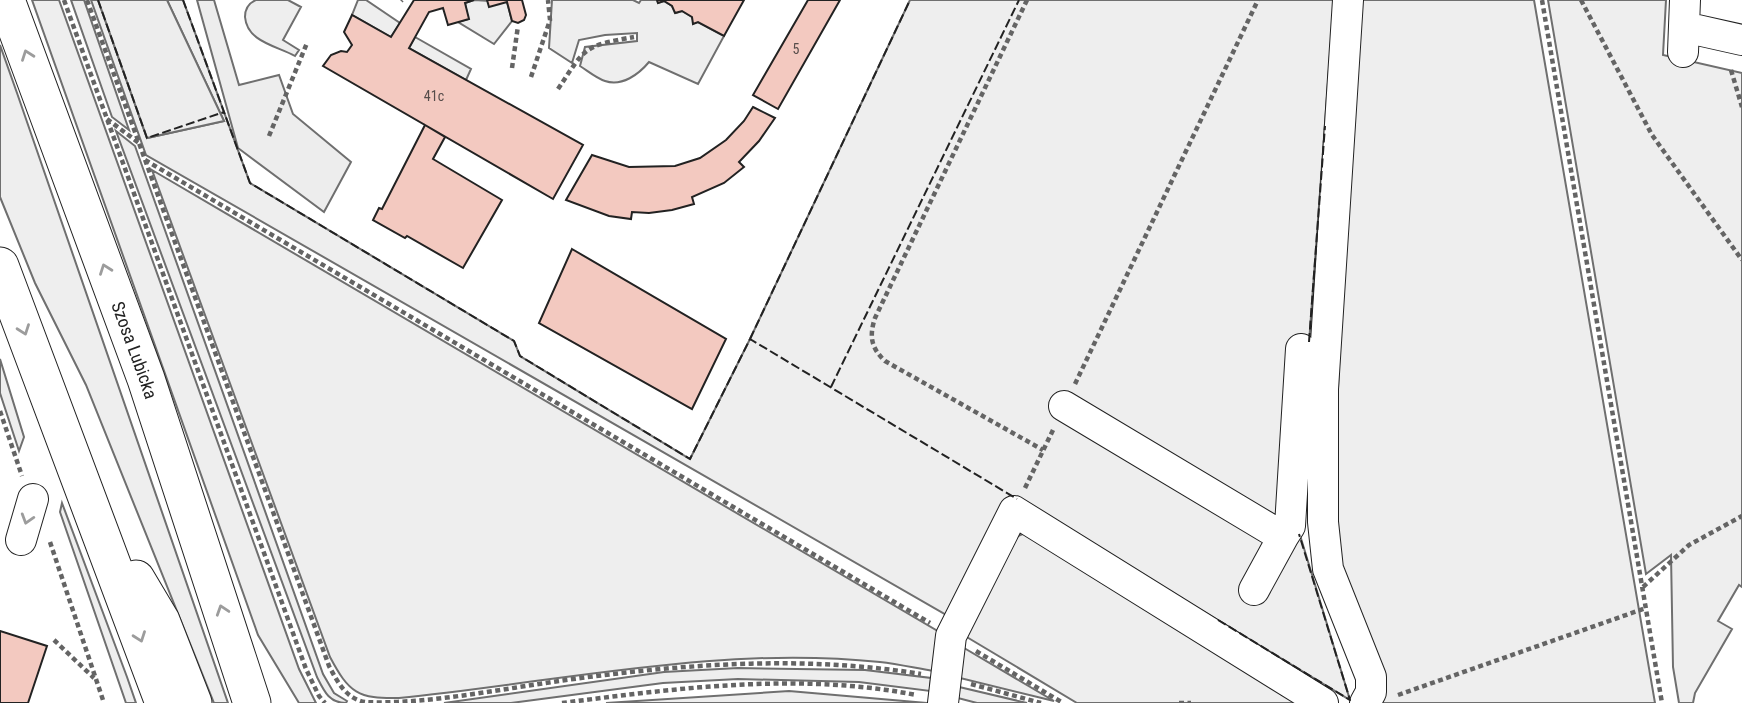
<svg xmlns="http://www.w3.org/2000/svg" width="1742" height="703" font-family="'Roboto Condensed',sans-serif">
<rect width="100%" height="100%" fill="#fff"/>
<path fill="#eee" stroke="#6f6f6f" stroke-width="2" d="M32,0H59L299,669L316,703H299L258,635Z
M71,0H84L129,130L112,117Z
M91,0H98L147,138L224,121L167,0H183L250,183L514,341L520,356L690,459L750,339L910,0H1334L1296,522L1350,700L1010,495L950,617L146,155Z
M256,0H288L301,7L283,40L299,50L295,56C277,46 247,42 245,17C245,9 249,3 256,0Z
M358,0H366L400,23L391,37L352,15Z
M474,0L507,2L512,21L494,44L458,22L468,19L465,3Z
M552,0H633L639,3L641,0H657L658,3L664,1L672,6L676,13L682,11L692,17L694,23L698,22L724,36L698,84L649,62C639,74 622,87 605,81C596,78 588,71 580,66L585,47L637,41V33L605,35L579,40L572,63L549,48Z
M1355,0H1534L1655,703H1375L1331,548Z
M1548,0H1666L1663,55L1742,73V587L1739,585L1718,621L1732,629L1695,693L1693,703H1679L1673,667L1671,555L1646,574Z
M415,37L471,69L466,80L409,48Z
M0,45L17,93L228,703H214L86,385L35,283L0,197Z
M116,131L135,146L323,674L334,693L347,701L346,703C329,703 324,691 317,677Z
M152,170L941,633L933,671C915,668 898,664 880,662C718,645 559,682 399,698C358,699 349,693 330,657Z
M0,359L24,437L19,451L0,393Z
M62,503L127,677L136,703H126L60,512Z
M1025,533L1303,703H1077L960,633L1009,540Z
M959,645L1054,701L956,677Z
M738,668L865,670L931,678L930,691L859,682L738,679L663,683L511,703H444L664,672Z
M955,686L1027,703H977L954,697Z
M789,691L927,703H606Z"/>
<path fill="#ededed" stroke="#6f6f6f" stroke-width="2" d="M98,0H167L224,121L147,138Z
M197,0H214L239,85L279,75L293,114L351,162L324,212L238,148Z"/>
<path fill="#f3c9c0" stroke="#222" stroke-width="2" d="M414,0H474L465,3L469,19L448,25L443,8L429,12L409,48L583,145L553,199L323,66L331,55L341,51L347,52L352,45L344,32L352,15L391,37Z
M487,0H522L526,15L524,20L518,23L512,21L507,2L489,7Z
M657,0H744L724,36L698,22L693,24L692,17L682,11L675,13L672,6L664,1L658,3Z
M808,0H840L778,109L753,95Z
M753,107L775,118L759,141L739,162L744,167L724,183L692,197L694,204L672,210L649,213L632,212L631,219L609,216L566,200L592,155L629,167L675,166L700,158L726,140L744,121Z
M425,125L445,137L433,159L502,200L463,268L407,236L405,238L373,220L379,208L382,209Z
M572,249L726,339L692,409L539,323Z
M0,631L47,646L28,703H0Z"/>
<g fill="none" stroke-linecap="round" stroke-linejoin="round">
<g stroke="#222" stroke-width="32">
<path id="minor" d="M1348,0L1323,389V522L1328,569L1371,677V692L1365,703
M1684,27L1742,40
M1683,52L1685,0
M1064,406L1283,537L1290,526L1301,349
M21,540L33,499
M1254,590L1283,537
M943,703L951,636L1014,511L1323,703"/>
</g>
<g stroke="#222" stroke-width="39">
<g id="major">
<path id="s1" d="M6,0L146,379L252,703"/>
<path d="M0,266L164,703"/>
<path d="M136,579L161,621L193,703"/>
</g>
</g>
<path stroke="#646464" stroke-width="4.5" stroke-dasharray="5 3.5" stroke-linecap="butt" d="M64,0L306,669L319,696L325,703
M87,0L329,666C337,681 346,699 365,702C380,703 397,702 413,701C464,697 515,687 566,680C684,664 802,655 921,674
M1027,0L875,318C869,336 871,348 885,361L1043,450
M1542,0L1662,703
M1581,0L1652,135L1742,260
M401,1L402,0
M512,68L518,26
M1731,70L1742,107
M531,77L550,20L548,0
M558,89C586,47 583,46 634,37
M107,119L139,143
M269,136L307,43
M145,160L930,623
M1075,384L1258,0
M0,411L22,476
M1025,488L1053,430
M50,542L104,703
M1643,587L1689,545L1742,516
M54,640L94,678
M976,651L1063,703
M971,684L1041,703
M1398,695L1646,608
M562,703C678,688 800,672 916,695
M1179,703H1191"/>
<use href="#minor" stroke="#fff" stroke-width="30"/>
<use href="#major" stroke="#fff" stroke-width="37"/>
<path stroke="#222" stroke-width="2" stroke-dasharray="9 3.5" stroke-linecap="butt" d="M98,0L147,138L224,112
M183,0L250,183L514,341L520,356L690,459L750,339L1017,499
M750,339L910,0
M1309,342L1325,126
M831,387L1019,0
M1218,620L1350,700L1299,534"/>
</g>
<defs><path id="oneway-chevron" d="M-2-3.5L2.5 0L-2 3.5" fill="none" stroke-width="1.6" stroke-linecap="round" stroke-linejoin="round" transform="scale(1.75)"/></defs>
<g stroke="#9c9c9c">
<use href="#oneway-chevron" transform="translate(27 55) rotate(-110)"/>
<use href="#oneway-chevron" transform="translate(105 269) rotate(-110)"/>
<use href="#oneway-chevron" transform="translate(24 330) rotate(70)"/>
<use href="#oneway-chevron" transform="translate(27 519) rotate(107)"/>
<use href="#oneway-chevron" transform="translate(222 610) rotate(-108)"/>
<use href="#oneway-chevron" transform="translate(140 637) rotate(70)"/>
</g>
<g text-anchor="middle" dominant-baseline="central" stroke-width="5" stroke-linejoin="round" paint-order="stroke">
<g font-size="14" fill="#564c4a">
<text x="796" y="49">5</text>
<text x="434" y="96">41c</text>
</g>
<g font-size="18" fill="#222" stroke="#fff">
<text stroke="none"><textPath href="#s1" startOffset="373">Szosa Lubicka</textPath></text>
</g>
</g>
</svg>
